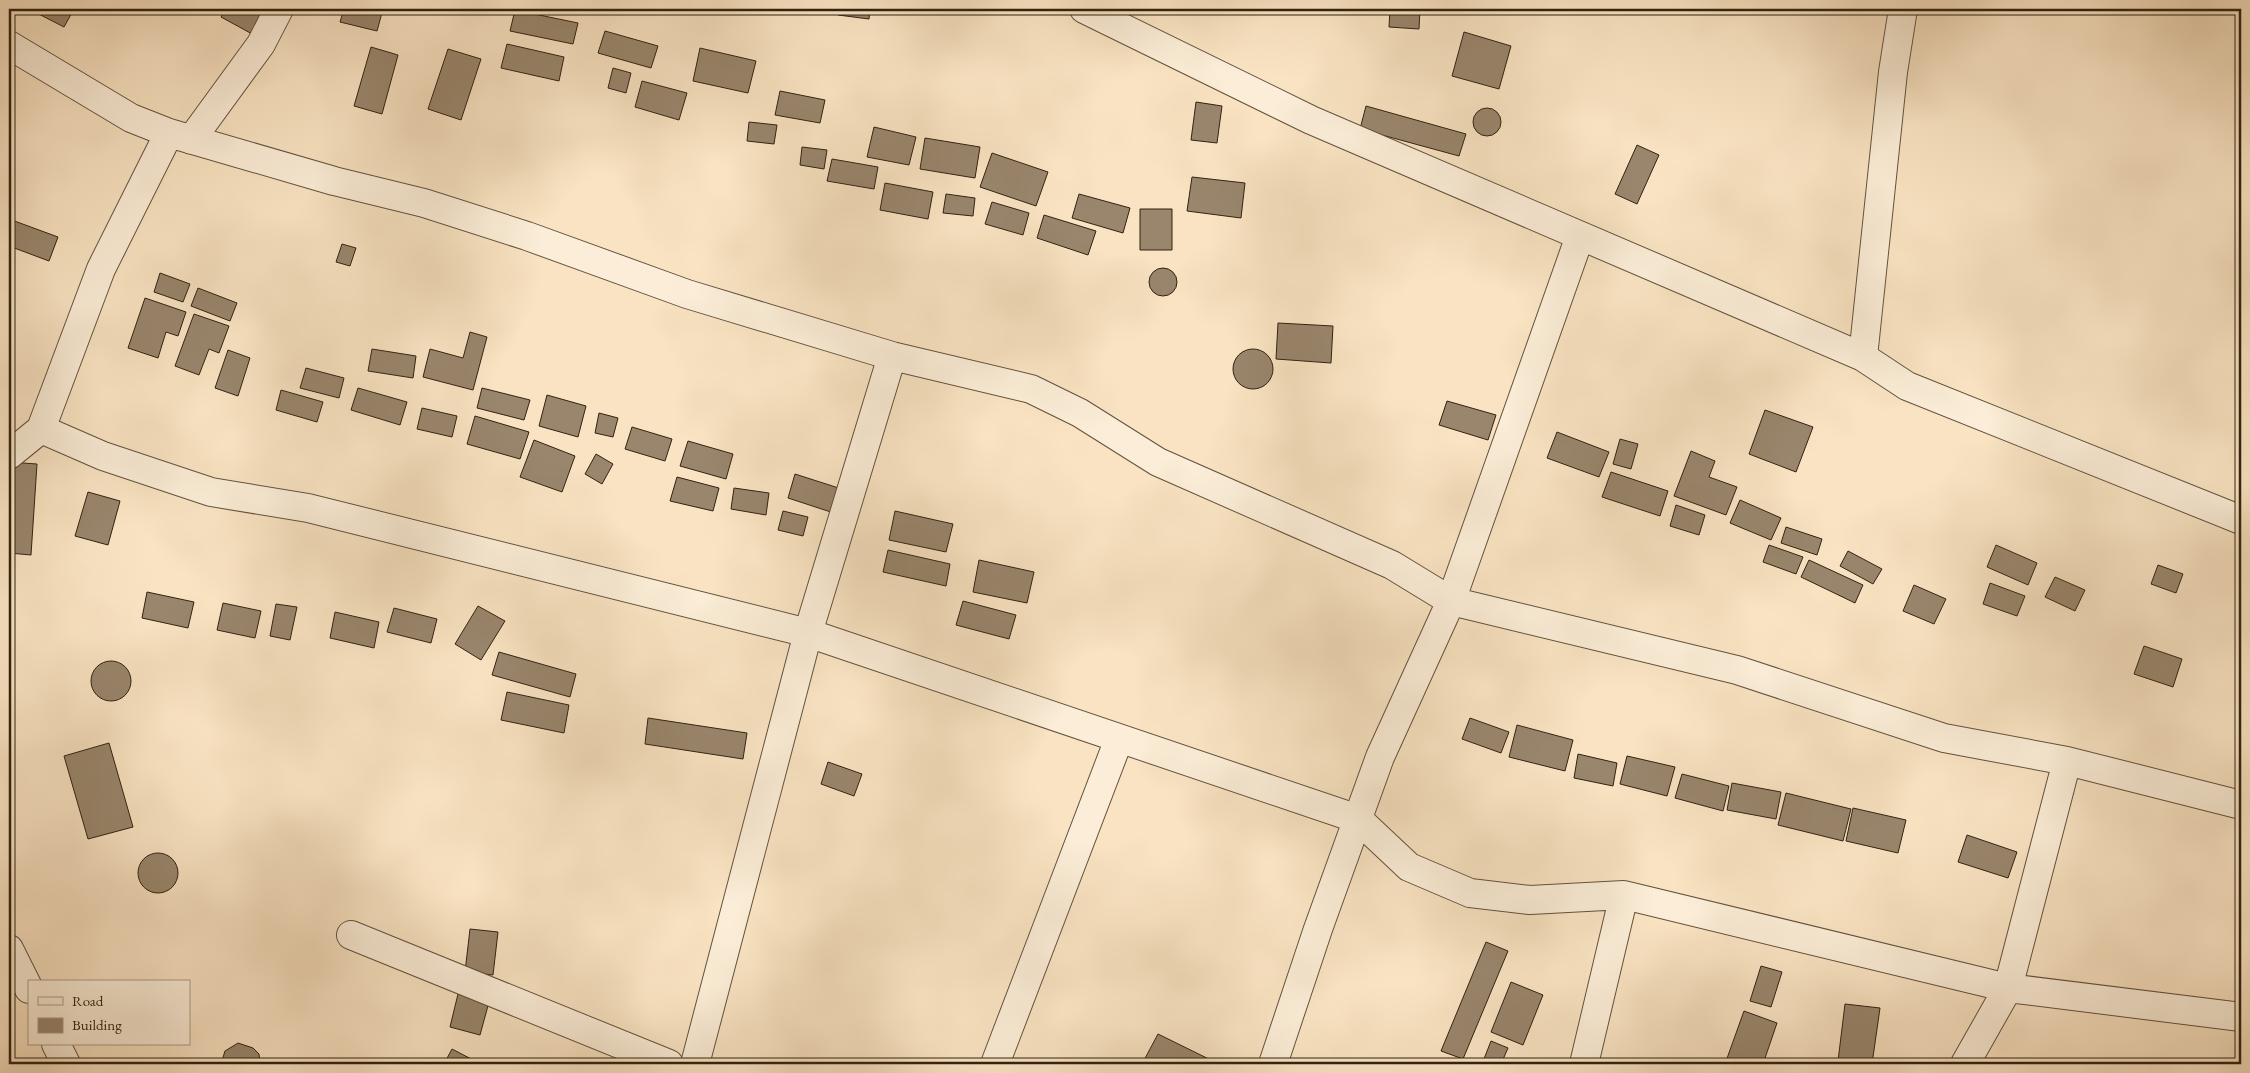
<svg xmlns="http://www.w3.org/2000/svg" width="2250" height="1073" font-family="'EB Garamond',serif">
<rect width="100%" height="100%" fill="#f9e3c2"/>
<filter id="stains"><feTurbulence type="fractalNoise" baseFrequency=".004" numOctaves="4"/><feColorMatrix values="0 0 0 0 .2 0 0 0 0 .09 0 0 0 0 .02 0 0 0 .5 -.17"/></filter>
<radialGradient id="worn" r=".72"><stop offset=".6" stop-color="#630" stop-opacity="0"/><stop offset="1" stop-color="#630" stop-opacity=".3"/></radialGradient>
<path fill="#99866d" stroke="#312211" d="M29,9H74L64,27Z
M226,9H269L254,35L221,17Z
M344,9H383L377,31L340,22Z
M839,9H870L869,19L838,15Z
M1390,9H1420L1419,29L1389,27Z
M515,10L578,23L573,44L510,31Z
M605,31L658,46L651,68L598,53Z
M1464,32L1511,46L1499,89L1452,76Z
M507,44L564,57L559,81L501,68Z
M371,47L398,55L382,114L354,106Z
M700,48L756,61L748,93L693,81Z
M448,49L481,59L461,120L428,109Z
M613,68L631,73L626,93L608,88Z
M642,81L687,93L679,120L635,107Z
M780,91L825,100L820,123L775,115Z
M1196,102L1222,106L1217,143L1191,140Z
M1366,106L1466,134L1459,156L1360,129Z
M1473 122a14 14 0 1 1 28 0a14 14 0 1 1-28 0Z
M749,122L777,125L774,144L747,141Z
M874,127L916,137L909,165L867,157Z
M925,138L980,147L975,178L920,169Z
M1637,145L1659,155L1637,204L1615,194Z
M802,147L827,150L824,169L800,165Z
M992,153L1048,172L1036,206L980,187Z
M832,159L878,167L874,189L827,181Z
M1192,177L1245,183L1241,218L1187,211Z
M885,183L933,192L928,219L880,210Z
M946,194L975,198L973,216L943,213Z
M1079,194L1130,208L1123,233L1072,218Z
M992,202L1029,213L1023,235L985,224Z
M1140,209H1172V250H1140Z
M1044,215L1096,231L1088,255L1037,238Z
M9,219L58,237L49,261L9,246Z
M342,244L356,248L350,266L336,262Z
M1149 282a14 14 0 1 1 28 0a14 14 0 1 1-28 0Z
M160,273L190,284L183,302L154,292Z
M198,288L237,303L230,321L191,306Z
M145,298L186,312L178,336L166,332L158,358L128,348Z
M194,314L229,326L219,353L209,349L199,375L175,366Z
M1278,323L1333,326L1331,363L1276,359Z
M470,332L487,337L473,390L423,377L430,349L463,358Z
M372,349L416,356L413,378L368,371Z
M1233 369a20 20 0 1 1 40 0a20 20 0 1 1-40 0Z
M228,350L250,358L238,396L215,388Z
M306,368L344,378L339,398L300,388Z
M358,388L407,402L400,425L351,410Z
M482,388L530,400L524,420L477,408Z
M281,390L323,402L317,422L276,410Z
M547,395L586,406L578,437L539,426Z
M1447,401L1496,415L1488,440L1439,425Z
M422,408L457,416L452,437L417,429Z
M1765,410L1813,427L1796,472L1749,454Z
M599,413L618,418L613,437L595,433Z
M475,416L529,432L520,459L467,444Z
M632,427L672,439L665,461L625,449Z
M1557,432L1609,452L1599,477L1547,458Z
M1620,439L1638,444L1631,469L1613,464Z
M534,440L575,456L562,492L520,477Z
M688,441L733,454L726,479L680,466Z
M1691,451L1715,461L1709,477L1737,487L1726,515L1674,496Z
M596,454L613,464L602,484L585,474Z
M9,462L37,464L31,555L9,553Z
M1611,472L1668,491L1660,516L1602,497Z
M795,474L848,491L840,515L788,498Z
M677,477L719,488L713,511L670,501Z
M734,488L769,493L766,515L731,509Z
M88,492L120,501L108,545L75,536Z
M1740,500L1781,518L1771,540L1730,523Z
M1676,505L1705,515L1699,535L1670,526Z
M783,511L808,517L803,536L778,530Z
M895,511L953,524L946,552L889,540Z
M1786,527L1822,539L1817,555L1781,543Z
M1769,545L1803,557L1796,574L1763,562Z
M1996,545L2037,563L2028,585L1987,567Z
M888,550L950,564L946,586L883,572Z
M1848,551L1882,569L1873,584L1840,566Z
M979,560L1034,572L1027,603L973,592Z
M1809,560L1863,585L1855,603L1801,577Z
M2158,565L2183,574L2176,593L2151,584Z
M2055,577L2085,590L2075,611L2045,597Z
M1990,583L2025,596L2017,616L1983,604Z
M1914,585L1946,599L1934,624L1903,611Z
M147,592L194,602L188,628L142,618Z
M963,601L1016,615L1009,639L956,625Z
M223,603L261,611L255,638L217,630Z
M276,604L297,607L290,640L270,636Z
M478,606L505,621L481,660L455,644Z
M394,608L437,619L431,643L387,632Z
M335,612L379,622L374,648L330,638Z
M2144,646L2182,659L2173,687L2134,674Z
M499,652L576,674L570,697L492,675Z
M91 681a20 20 0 1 1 40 0a20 20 0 1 1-40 0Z
M507,692L569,705L564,733L501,720Z
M648,718L747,733L743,759L645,744Z
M1470,718L1509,732L1501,753L1462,739Z
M1517,725L1573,740L1565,771L1509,757Z
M109,743L133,827L88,839L64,756Z
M1578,754L1617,763L1613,786L1574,778Z
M1627,756L1675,767L1667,796L1620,784Z
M828,762L862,774L854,796L821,784Z
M1682,774L1729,786L1723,811L1675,798Z
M1732,783L1781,792L1776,819L1727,810Z
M1786,793L1851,809L1843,841L1778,825Z
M1853,808L1906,820L1898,853L1846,841Z
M1967,835L2017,852L2008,878L1958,862Z
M138 873a20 20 0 1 1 40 0a20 20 0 1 1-40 0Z
M470,929L498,932L493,975L465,972Z
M1486,942L1508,951L1463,1059L1441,1051Z
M1761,966L1782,972L1771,1007L1750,1001Z
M1511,982L1543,995L1523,1045L1491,1032Z
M458,994L489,1002L480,1035L450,1027Z
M1845,1004L1880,1008L1872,1064L1838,1061Z
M1744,1011L1777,1023L1763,1064H1725Z
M1158,1034L1219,1064H1142Z
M1491,1041L1508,1048L1501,1064H1482Z
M238,1043L253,1048L259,1054L260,1064H221L225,1051Z
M452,1049L481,1064H444Z"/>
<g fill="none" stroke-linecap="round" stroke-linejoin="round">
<g stroke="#63523d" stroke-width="30">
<path id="minor" d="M1084,9L1311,120L1863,357
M1903,9L1893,72L1863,357L1907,386L2241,520
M9,45L131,118L169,133L334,181L424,203L527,236L687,294L892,356L1031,389L1080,413L1158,462L1392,565L1451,601L1737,670L1944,738L2067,761L2241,805
M191,140L261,44L279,9
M41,429L103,456L211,492L308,508L808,633L1358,819L1409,867L1470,893L1530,900L1624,895L2008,988L2241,1017
M9,455L41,429L101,269L169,133
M351,935L669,1064
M9,949L29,989
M56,1044L66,1064
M695,1064L808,633L892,356
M995,1064L1119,739
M1273,1064L1318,929L1380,757L1451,601L1580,236
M1584,1064L1624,895
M1965,1064L2008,988L2067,761"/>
</g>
<use href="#minor" stroke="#fbedd7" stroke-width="28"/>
</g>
<rect width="2250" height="1073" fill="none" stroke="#f9e3c2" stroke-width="30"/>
<rect x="10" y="10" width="2230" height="1053" fill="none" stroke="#312211" stroke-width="2.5"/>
<rect x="15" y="15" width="2220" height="1043" fill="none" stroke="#312211"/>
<rect x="28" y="980" width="162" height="65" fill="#fbedd7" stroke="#aa9c88"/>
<rect x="38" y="997" width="25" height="8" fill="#fbedd7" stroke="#aa9c88"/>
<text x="72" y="1006" font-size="15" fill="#312211">Road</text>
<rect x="38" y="1018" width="25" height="15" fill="#99866d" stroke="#aa9c88"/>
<text x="72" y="1030" font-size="15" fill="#312211">Building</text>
<rect width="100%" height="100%" filter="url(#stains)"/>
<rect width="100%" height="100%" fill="url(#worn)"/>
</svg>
